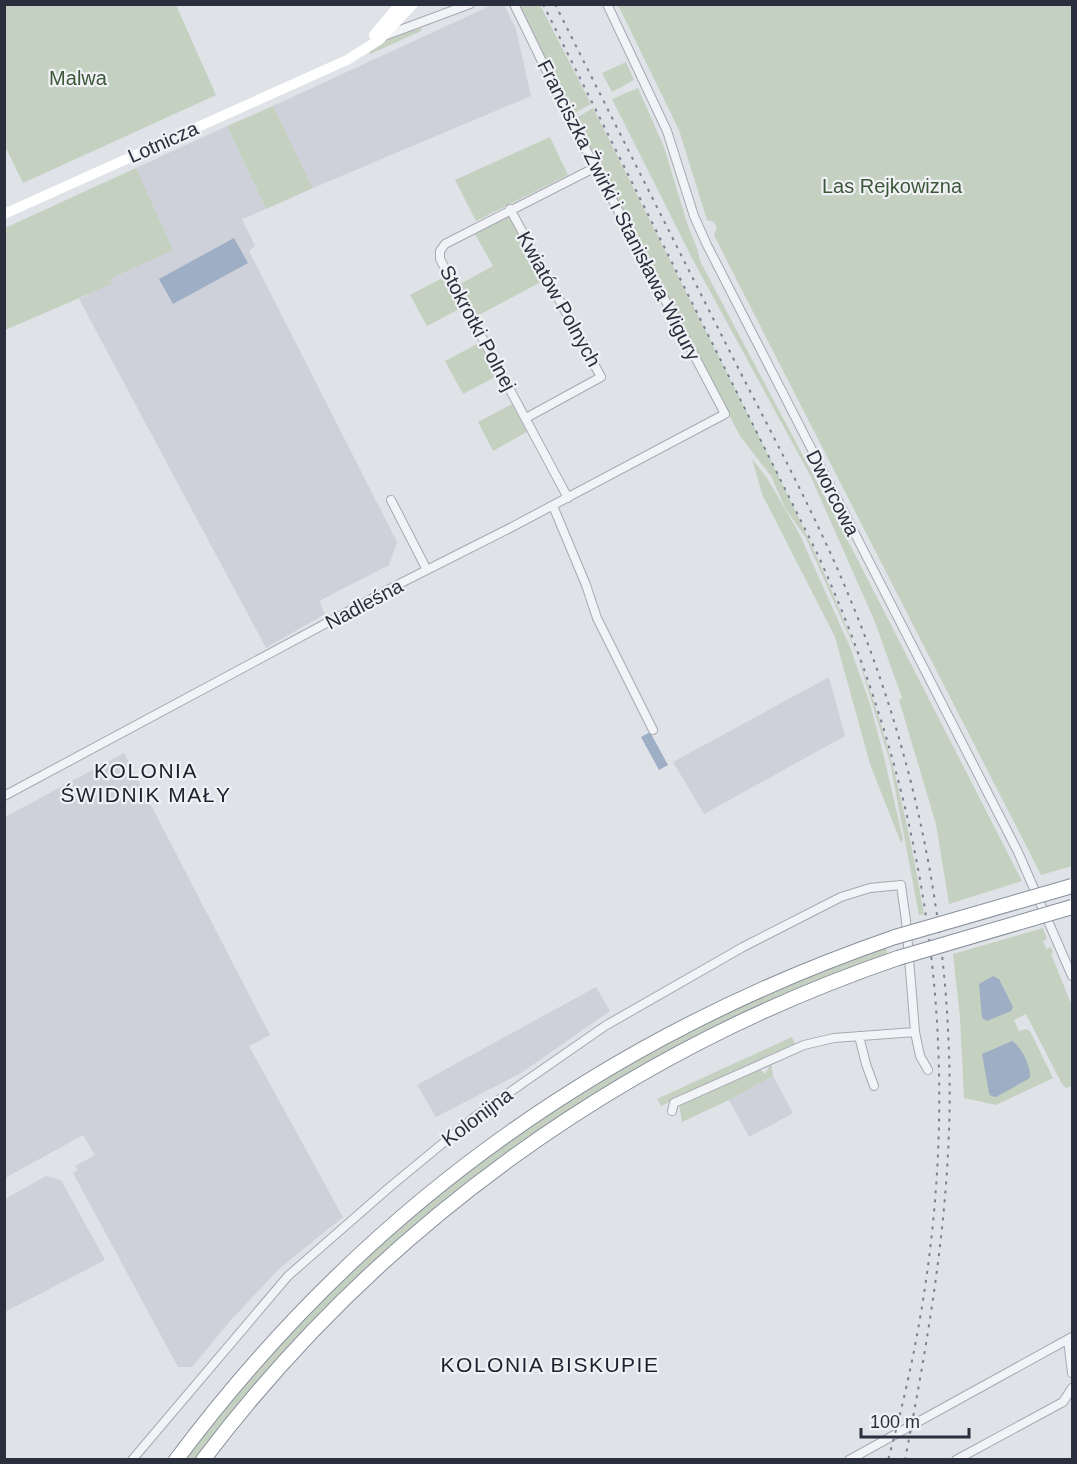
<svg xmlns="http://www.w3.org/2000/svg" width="1077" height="1464" font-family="Arial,sans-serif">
<rect width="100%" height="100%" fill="#dfe2e7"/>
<path fill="#ced1d9" d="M494,4L504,5L516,29L531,96L313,188L273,106Z
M227,126L266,209L242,219L255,246L249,251L397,542L389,565L319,601L325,614L266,648L79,299L111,284L110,279L172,250L136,168Z
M829,677L845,736L704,814L673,762Z
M124,753L270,1035L249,1046L343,1217L280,1268L230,1321L192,1367H178L73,1173L78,1170L75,1166L95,1155L83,1135L5,1178V817Z
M596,987L610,1011L521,1073L436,1117L417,1085Z
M773,1076L793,1113L749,1137L729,1100Z
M46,1176L61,1180L105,1260L5,1312V1199Z"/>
<path fill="#c4d1c1" d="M5,4L176,5L216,95L23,183L5,146Z
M518,5H540L591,104L576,112H571Z
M618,5H1072V866L1041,875L726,259L714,235L717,228L714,222L707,220L679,130Z
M422,28L421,31L370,54V50L381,41L395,35Z
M626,62L634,80L612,92L602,73Z
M638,88L664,147L688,226L697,248L700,261L846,537L1022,881L949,904L936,824L899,700L902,698L875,622L811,477L693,260L612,99Z
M273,106L313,188L266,209L227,126Z
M593,108C640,201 687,294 734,387C782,482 830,577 865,676C893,754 910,833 924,914L919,915L890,762L858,657L806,538L785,508L771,476L740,436L576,121L578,117Z
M550,137L568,175L476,221L455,180Z
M136,168L173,250L110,279L112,284L5,330V228Z
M509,216L543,281L477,316L460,284L493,266L475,234Z
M444,277L461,308L427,326L410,295Z
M479,343L497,376L463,394L445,361Z
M512,404L527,432L493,451L478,422Z
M752,459L767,478L799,533L850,647L870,704L883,753L903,839L901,843L870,764L835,637L762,494Z
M1043,928L1047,939L1043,941L1046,949L1051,947L1053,953L1051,954L1072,1006V1086L1066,1088L1062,1084L1026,1014L1014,1020L1019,1031L1026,1029L1030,1031L1053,1078L996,1105L964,1098L960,1018L953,954Z
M886,948L888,956L723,1024L453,1197L198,1459L181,1460L301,1318L405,1218L555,1105L680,1032L798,978Z
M792,1037L795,1044L735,1070L661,1106L657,1099Z
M771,1063L773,1076L729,1100L682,1122L679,1104L759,1068L765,1074Z"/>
<path fill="#9daec5" d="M234,238L248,263L173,304L159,279Z
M650,732L668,765L659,770L641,737Z
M993,976L999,979L1013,1007L1011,1011L987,1021L982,1018L979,984Z
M1012,1041C1022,1047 1031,1067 1030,1078L996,1097L991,1096L989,1093L982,1054Z"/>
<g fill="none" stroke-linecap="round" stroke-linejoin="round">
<g stroke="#a5a9b1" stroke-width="10">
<path id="minor" d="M607,4L667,131L694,216L707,245L1018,852L1072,976
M384,36L470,4
M510,209L601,377L526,418
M568,498L440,259V251L445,244L596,167
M391,500L427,570
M553,506L586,585L597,618L653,730
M4,796L403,582L510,528L725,414L570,119L514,4
M915,1032L920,1056L928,1070
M859,1036L866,1064L874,1086
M1068,1340L1072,1373
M132,1460L288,1276L391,1186L477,1115L605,1026L743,947L841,897L870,888L901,885L906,921L915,1032L834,1038L804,1045L674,1103L672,1111
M849,1460L1072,1337
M956,1460L1063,1402L1072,1388"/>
</g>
<g stroke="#888f9d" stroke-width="16">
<path id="motorway" d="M176,1460C362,1211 601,1038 895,937
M203,1460C379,1227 622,1052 898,958"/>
</g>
<use href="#minor" stroke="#f2f3f6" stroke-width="8"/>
<path stroke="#fff" stroke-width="10" d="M374,35L400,4
M4,214L347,60L379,40L413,4"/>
<use href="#motorway" stroke="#fff" stroke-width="14"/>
<path stroke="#7a8190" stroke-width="2" stroke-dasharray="3 6" stroke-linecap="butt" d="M543,4L818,555C951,850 975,1147 888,1460
M555,4C613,120 671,235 729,350C771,433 816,515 851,601C910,744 944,897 949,1053C954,1191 931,1324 905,1460"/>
<g stroke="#888f9d" stroke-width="16" stroke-linecap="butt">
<path id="motorway-bridge" d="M895,937L1072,886
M898,958L1072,907"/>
</g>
<use href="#motorway-bridge" stroke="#fff" stroke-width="14"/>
</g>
<g text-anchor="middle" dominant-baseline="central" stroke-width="4.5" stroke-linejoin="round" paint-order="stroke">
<g font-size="20" fill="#3c5838" stroke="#eff1f5">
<text x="78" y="78">Malwa</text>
<text x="892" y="186">Las Rejkowizna</text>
</g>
<g font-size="20" fill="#2a2f3d" stroke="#eff1f5">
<text transform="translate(163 142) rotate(-24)">Lotnicza</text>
<text transform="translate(619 210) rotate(63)">Franciszka Żwirki i Stanisława Wigury</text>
<text transform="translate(559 299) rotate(61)">Kwiatów Polnych</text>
<text transform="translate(478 328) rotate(62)">Stokrotki Polnej</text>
<text transform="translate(833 493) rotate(63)">Dworcowa</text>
<text transform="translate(364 604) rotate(-28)">Nadleśna</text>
<text transform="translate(477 1117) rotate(-37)">Kolonijna</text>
</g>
<g font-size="21" letter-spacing="1.5" fill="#1c212e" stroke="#eff1f5">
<text x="146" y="770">KOLONIA<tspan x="146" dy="24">ŚWIDNIK MAŁY</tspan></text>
<text x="550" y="1364">KOLONIA BISKUPIE</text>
</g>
</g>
<rect width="1077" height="1464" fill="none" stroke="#2a2f3d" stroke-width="12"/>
<path d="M861 1428v9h108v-9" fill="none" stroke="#2a2f3d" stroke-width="3"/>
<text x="870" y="1428" font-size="18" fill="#2a2f3d" stroke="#eff1f5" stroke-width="4.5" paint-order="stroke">100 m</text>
</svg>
